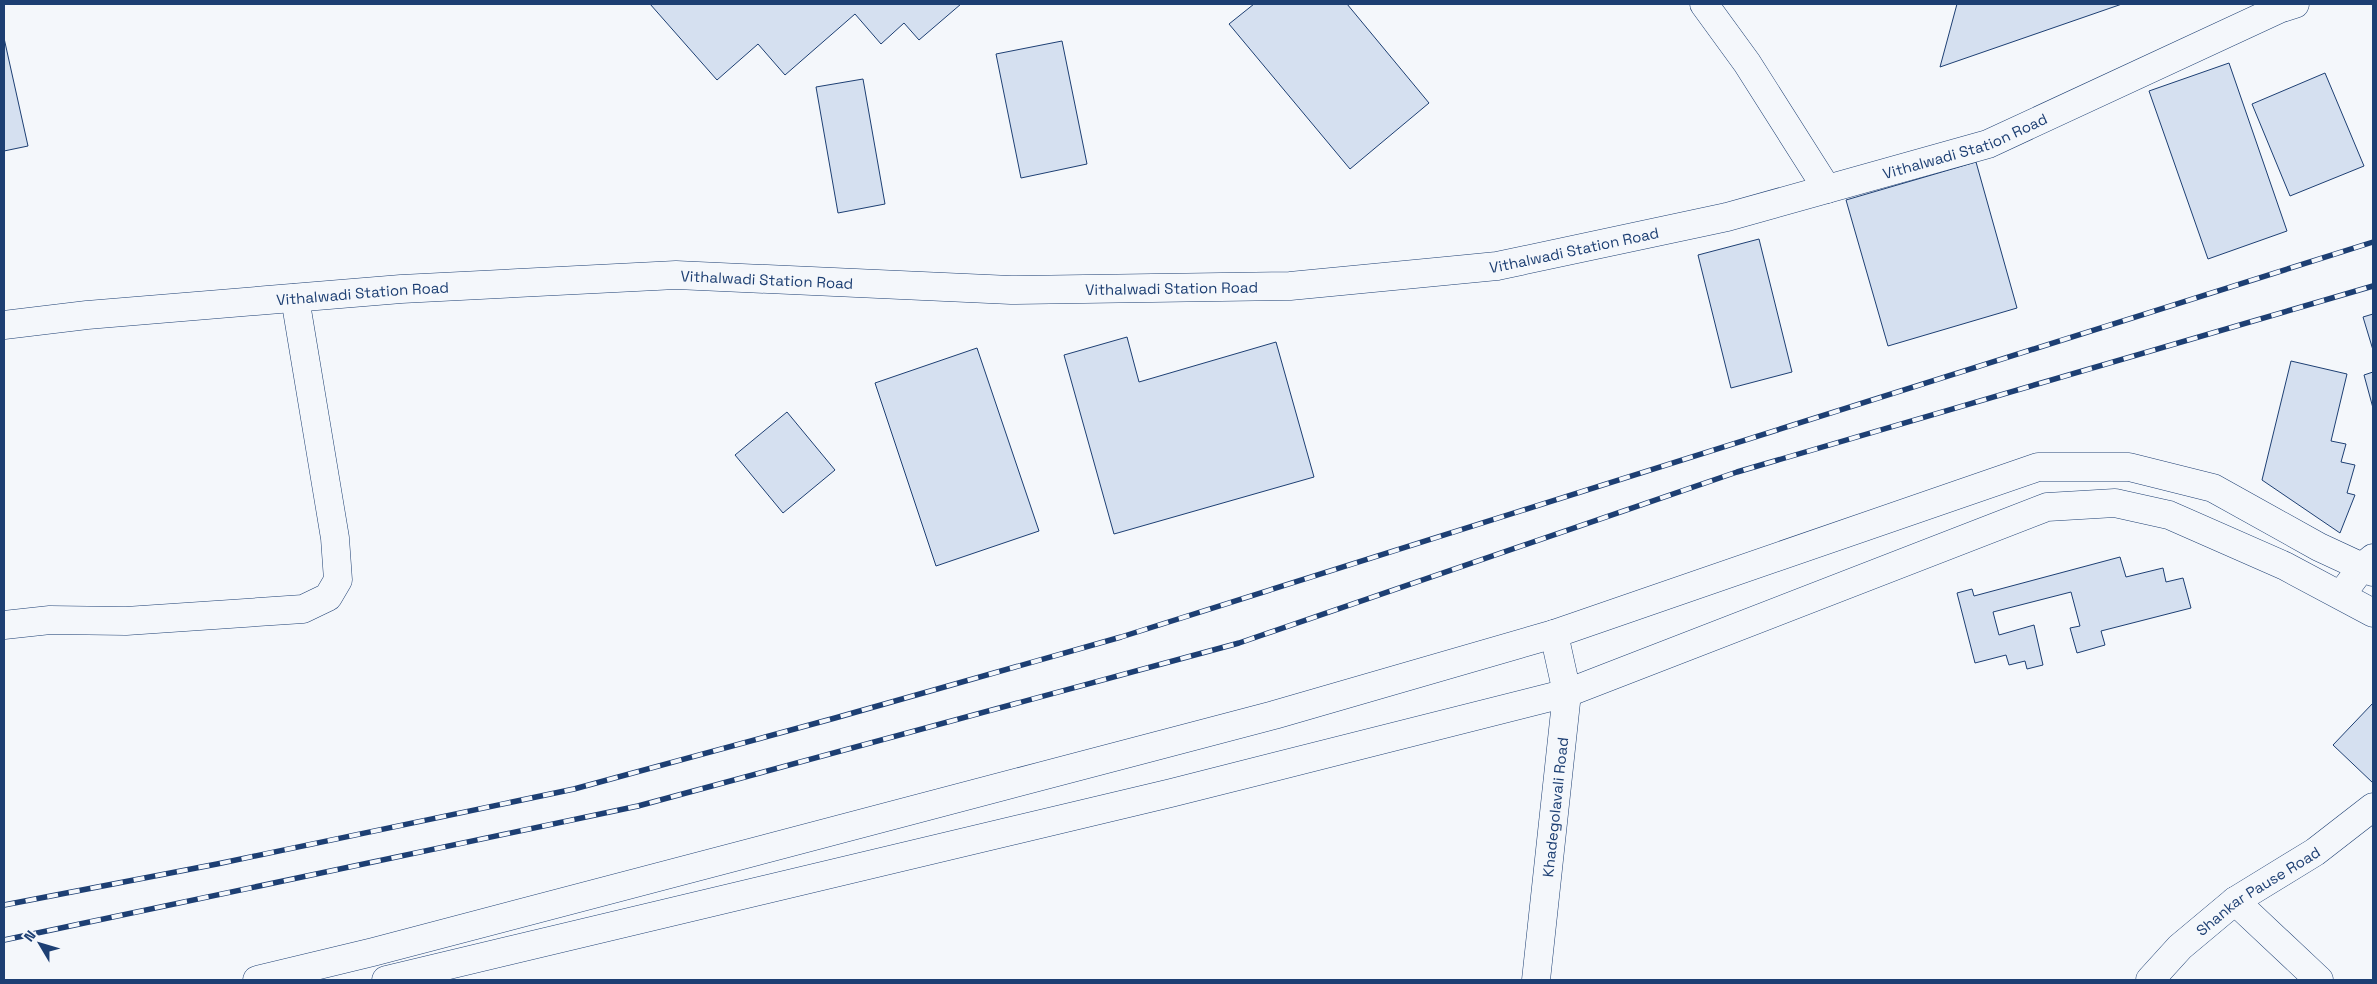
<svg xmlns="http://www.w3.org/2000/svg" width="2377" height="984" font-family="'Space Grotesk',sans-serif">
<rect width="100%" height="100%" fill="#f4f7fb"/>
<path fill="#d5e0f0" stroke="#1d3f73" d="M650,4H961L919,40L904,23L881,44L855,14L785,75L758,44L717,80Z
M1254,4H1347L1429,103L1350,169L1229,24Z
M1957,4H2122L1940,67Z
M4,38L28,146L4,151Z
M1062,41L1087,164L1021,178L996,54Z
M2229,63L2287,231L2208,259L2149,91Z
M2325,73L2364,166L2290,196L2252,104Z
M863,79L885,204L838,213L816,87Z
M1976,162L2017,308L1888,346L1846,200Z
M1759,239L1792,372L1731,388L1698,255Z
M2373,314V350L2363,317Z
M1127,337L1139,382L1276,342L1314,477L1114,534L1064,355Z
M977,348L1039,531L936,566L875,383Z
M2291,361L2347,374L2331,441L2346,444L2341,462L2355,465L2347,493L2355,495L2340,533L2262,480Z
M2373,372V408L2364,375Z
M787,412L835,470L783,513L735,455Z
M2120,557L2126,577L2163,568L2166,582L2183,578L2191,608L2101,631L2105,645L2077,653L2070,628L2080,626L2071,592L1993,612L1999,635L2034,625L2043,665L2027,669L2025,661L2009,665L2006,655L1975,663L1957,593L1972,589L1974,596Z
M2373,703V783L2333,745Z"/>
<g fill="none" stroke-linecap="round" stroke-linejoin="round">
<g stroke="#1d3f73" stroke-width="29">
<g id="minor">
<path d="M1704,4L1747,63L1827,189"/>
<path id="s1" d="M4,325L87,315L401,289L676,275L1011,290L1290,286L1497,266L1727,217L1988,144L2279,9L2295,4"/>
<path d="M2341,595L2362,567L2373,558"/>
<path d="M4,625L50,620L126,621L303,609L328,597L338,580L335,538L295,298"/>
<path d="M2235,901L2319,980"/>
<path id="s2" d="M1536,980L1567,693L1554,634"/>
<path id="s3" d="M2150,980L2180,947L2235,901L2315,852L2373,807"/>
</g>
</g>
<g stroke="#1d3f73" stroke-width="29">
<path id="major" d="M257,980L373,952L1274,715L1554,634L2038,467H2129L2213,488L2319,547L2373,572
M386,980L1171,793L1567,693L2047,507L2115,503L2169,515L2285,566L2373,613"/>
</g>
<use href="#minor" stroke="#f4f7fb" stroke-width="28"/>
<use href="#major" stroke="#f4f7fb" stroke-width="28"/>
<g stroke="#1d3f73" stroke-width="5.5">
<path id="rail" d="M4,905L217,864L574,789L835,718L1121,637L2373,242
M4,940L638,806L1239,643L1737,472L2373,286"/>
</g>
<use href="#rail" stroke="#f4f7fb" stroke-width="4" stroke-dasharray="11" stroke-linecap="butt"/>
</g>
<g text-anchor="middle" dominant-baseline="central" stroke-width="4" stroke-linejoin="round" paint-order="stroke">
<g font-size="15" fill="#1d3f73" stroke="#f4f7fb">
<text stroke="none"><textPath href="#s1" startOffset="1980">Vithalwadi Station Road</textPath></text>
<text stroke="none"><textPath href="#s1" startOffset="1575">Vithalwadi Station Road</textPath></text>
<text stroke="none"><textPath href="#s1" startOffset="765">Vithalwadi Station Road</textPath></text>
<text stroke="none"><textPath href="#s1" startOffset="1170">Vithalwadi Station Road</textPath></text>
<text stroke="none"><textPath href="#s1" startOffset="360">Vithalwadi Station Road</textPath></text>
<text stroke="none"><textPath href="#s2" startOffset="174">Khadegolavali Road</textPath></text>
<text stroke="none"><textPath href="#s3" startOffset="141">Shankar Pause Road</textPath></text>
</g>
</g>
<rect width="2377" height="984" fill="none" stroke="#1d3f73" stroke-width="10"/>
<g transform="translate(40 944) rotate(308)" stroke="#f4f7fb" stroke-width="4" paint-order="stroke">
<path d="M0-4L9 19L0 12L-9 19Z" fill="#1d3f73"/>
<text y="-8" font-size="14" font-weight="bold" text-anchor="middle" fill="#1d3f73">N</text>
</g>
</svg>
